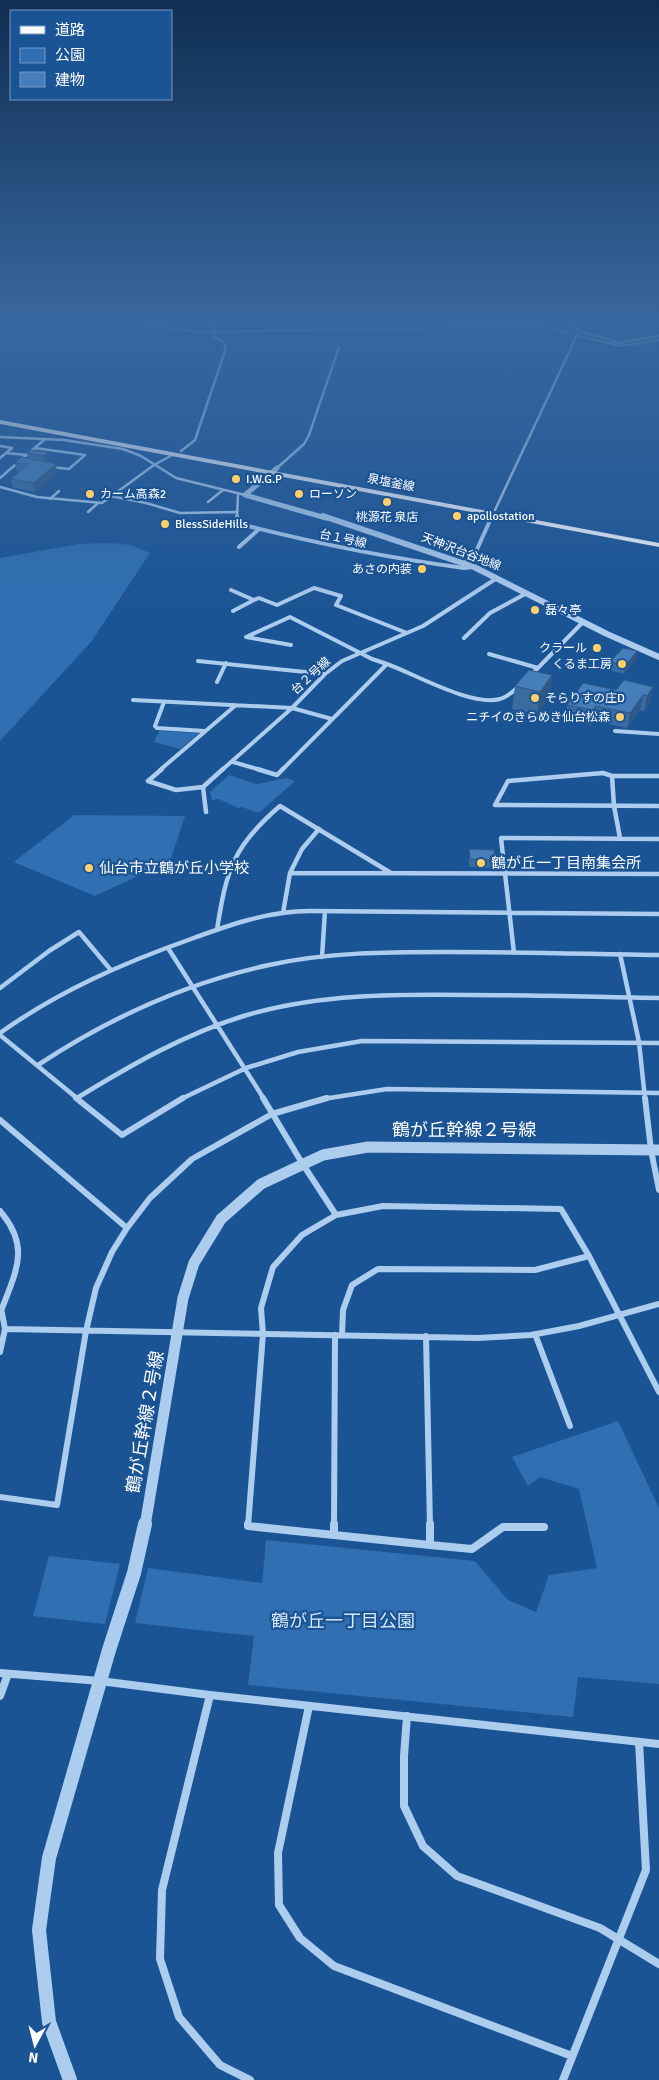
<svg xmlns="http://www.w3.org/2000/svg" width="659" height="2080" font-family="Signika,'Noto Sans JP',sans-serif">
<rect width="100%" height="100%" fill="#1b5494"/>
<path fill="#2f6fb2" d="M111,543L131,545L150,553L91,642L0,741V558L79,544Z
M159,731L199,733L180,749L154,742Z
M229,775L257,784L286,778L295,781L259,813L242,807L238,808L219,799L212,800L210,792Z
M74,815L185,816L170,861L95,896L14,862Z
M618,1421L659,1508V1684L578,1677L573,1717L248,1685L254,1636L135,1623L148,1568L262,1583L266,1540L475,1561L508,1600L536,1612L549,1575L597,1568L579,1489L540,1477L528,1486L512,1457Z
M49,1556L120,1564L105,1624L33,1616Z"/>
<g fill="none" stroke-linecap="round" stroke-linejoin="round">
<path stroke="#a0c9f1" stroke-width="2" d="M123,322L199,332L541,326L572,334
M0,324L76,322
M579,336L620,346L659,340"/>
<path stroke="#adcdef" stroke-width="2.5" d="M383,325L385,322
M579,331L619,343L659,336
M0,437L64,440L123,449L141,456L176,478L245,495
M0,446L12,448
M35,448L85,455L69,469L51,467
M181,451L195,440L225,351V344L214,336V328L205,322
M6,453L27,455
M0,458L12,448
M277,468L304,444L309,435L339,347
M0,478L45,439
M0,487L37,497L102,503L154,465L174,454
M111,496L146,503L180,513L236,512
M50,499L59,491
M208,502L223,490
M495,510L579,331V329L567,322
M88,512L98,503
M237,518L238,494
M491,518L493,514"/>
<path stroke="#adcdef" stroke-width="4" d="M237,516L240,524C314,543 388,558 464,568L473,567
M239,547L259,529
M464,563L474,556L492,516
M231,590L254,600L259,598L277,605L314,588L341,596L336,605L407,633
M233,611L254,600
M464,638L490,613L527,593
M489,654L538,668
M198,661L325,674
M387,664C415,674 472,707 500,699C508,697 514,691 519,686
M531,675L583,622
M217,682L226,663
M133,700L292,708L332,719
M164,702L155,726L157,728L205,731
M615,731L659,734
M233,762L261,770
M160,770L236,705
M222,770L292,708L325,674L342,661L423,626L497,578
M282,770L387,664L372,659L290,617L246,637L291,645"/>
<path stroke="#adcdef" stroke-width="4.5" d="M162,769L148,781L176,790L203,787
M257,769L277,775L283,769
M612,776L614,806L620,838
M659,776H612L603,773L508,781L495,805L659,806
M206,812L203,787L223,769
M290,873L302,849L319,829
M283,913L290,873L659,874
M217,930C226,871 233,846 280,806L391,873
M168,948L264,1099
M514,953L501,838L659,839
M620,954L639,1042L645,1099
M322,957L325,911
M0,988L49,951L79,932L110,969
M0,1033C59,991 123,963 191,939C229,925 269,911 309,911L659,914
M0,1035L78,1099
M38,1065C109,1018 186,983 269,965C328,952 388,952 447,952C518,952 588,954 659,955
M77,1098C131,1065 186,1033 247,1015C319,994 395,994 469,995C533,995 596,997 659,998
M181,1099L246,1068L298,1052L362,1041L659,1043
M323,1099L387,1089L659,1093"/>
<path stroke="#adcdef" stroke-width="6" d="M76,1098L122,1135L183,1098
M263,1098L302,1163L336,1215
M645,1098L651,1150L659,1190
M0,1120L127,1228L112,1252L96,1288L86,1331L57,1505L0,1497
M0,1211C31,1247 16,1271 1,1311
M127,1228L150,1198L192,1159L272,1114L327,1098
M589,1256L659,1392
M5,1329L478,1338L531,1335L579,1326L659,1304
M535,1334L570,1426
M426,1336L430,1526
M0,1352L5,1329L1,1308
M248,1526L263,1334L261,1308L273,1267L302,1235L336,1215L383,1206L561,1209L589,1256L535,1270L378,1269L352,1285L343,1310L342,1335
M334,1526L335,1335"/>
<path stroke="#adcdef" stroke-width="8" d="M248,1524V1526L430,1545V1524
M334,1535V1524
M430,1545L472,1549L503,1527H544
M0,1673L100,1681L210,1695L659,1744
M210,1695L162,1890L160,1959L179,2017L220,2065L250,2080
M0,1696L8,1674
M309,1706L278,1853L279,1905L300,1938L334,1966L572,2056
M407,1716L404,1756V1806L423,1846L457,1876L600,1928L659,1964
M563,2080L646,1870L639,1742"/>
<path stroke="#adcdef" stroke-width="5" d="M245,495L326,518
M245,495L277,468"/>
<path stroke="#adcdef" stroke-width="6" d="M323,516L474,567L607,634L659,657"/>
<path stroke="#adcdef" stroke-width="11" d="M145,1526L183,1298L194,1263L221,1219L261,1184L323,1155L368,1147L659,1150"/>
<path stroke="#adcdef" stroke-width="14" d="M70,2080L49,2022L39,1930L49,1858L109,1650L134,1573L145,1524"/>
<path fill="#f5f9ff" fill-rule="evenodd" d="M0,420L659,543V547L0,424Z"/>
</g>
<path fill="#3a6ca1" d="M48,452L49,459L45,462L57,473L35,492L12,487L11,479L19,472L16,471L15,463L28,459L27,453Z
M636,659L624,674L609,670L610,662Z
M552,675L549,697L537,714L512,709L515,686Z
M653,687L650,702L644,711L640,710L627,728L594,721L591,725L565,720L567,705L616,690Z
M469,849L494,860L493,868L469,867Z"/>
<path fill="#305883" d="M48,452L49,459L45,462L44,456Z
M56,464L57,473L35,492L33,483Z
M637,651L636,659L624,674L625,666Z
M552,675L549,697L537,714L540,692Z
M653,687L650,702L644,711L647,696Z
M643,695L640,710L627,728L630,713Z
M596,706L594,721L591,725L593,710Z"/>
<path fill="#447ebb" stroke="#305883" d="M31,450L48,452L44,456L27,453Z
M21,457L56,464L33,483L11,479L28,464L15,463Z
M623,648L637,651L625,666L610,662Z
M529,670L552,675L540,692L515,686Z
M624,680L653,687L647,696L643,695L630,713L596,706L593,710L567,705L583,683L616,690Z
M469,849L494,850V860L470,859Z"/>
<linearGradient id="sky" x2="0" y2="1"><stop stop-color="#0f2e51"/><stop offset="0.52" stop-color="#39679f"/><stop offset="1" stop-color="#39679f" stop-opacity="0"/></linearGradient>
<rect width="659" height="614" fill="url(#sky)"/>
<g fill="#ffcf6b" stroke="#1b5494" stroke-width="2">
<circle cx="236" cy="479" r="5"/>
<circle cx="90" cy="494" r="5"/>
<circle cx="299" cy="494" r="5"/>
<circle cx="387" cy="502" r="5"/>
<circle cx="457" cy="516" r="5"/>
<circle cx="165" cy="524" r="5"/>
<circle cx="422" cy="569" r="5"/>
<circle cx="535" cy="610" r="5"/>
<circle cx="597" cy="648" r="5"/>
<circle cx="622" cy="664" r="5"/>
<circle cx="535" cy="698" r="5"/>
<circle cx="620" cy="717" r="5"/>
<circle cx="481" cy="863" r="5"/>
<circle cx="89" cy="868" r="5"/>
</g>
<g text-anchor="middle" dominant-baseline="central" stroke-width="4.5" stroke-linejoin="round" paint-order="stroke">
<g font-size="12" fill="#fff" stroke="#1b5494" text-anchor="start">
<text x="246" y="479">I.W.G.P</text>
<text x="100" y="494">カーム高森2</text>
<text x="309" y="494">ローソン</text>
<text x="467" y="516">apollostation</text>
<text x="387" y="517" text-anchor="middle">桃源花 泉店</text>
<text x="175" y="524">BlessSideHills</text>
<text x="412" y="569" text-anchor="end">あさの内装</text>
<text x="545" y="610">磊々亭</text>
<text x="587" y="648" text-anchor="end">クラール</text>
<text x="612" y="664" text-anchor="end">くるま工房</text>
<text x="545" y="698">そらりすの庄D</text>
<text x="610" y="717" text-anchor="end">ニチイのきらめき仙台松森</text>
</g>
<g font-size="12" fill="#fff" stroke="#1b5494">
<text transform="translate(391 483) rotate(11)">泉塩釜線</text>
<text transform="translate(343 539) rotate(12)">台１号線</text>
<text transform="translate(461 552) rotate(21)">天神沢台谷地線</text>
<text transform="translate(311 676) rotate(-43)">台２号線</text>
</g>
<g font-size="15" fill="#fff" stroke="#1b5494" text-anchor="start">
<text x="491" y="863">鶴が丘一丁目南集会所</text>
<text x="99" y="868">仙台市立鶴が丘小学校</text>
</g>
<g font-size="18" fill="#fff" stroke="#1b5494">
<text x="464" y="1130">鶴が丘幹線２号線</text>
<text transform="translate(145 1422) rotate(-80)">鶴が丘幹線２号線</text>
</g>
<g font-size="18" fill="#d4e7fb" stroke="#1b5494">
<text x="343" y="1621">鶴が丘一丁目公園</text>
</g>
</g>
<rect x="10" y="10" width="162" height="90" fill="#1b5494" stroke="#7698bf"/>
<rect x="20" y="26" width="25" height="8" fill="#f5f9ff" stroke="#7698bf"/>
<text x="55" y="35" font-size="15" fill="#ffffff">道路</text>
<rect x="20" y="48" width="25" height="15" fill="#2f6fb2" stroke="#7698bf"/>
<text x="55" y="60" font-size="15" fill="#ffffff">公園</text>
<rect x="20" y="72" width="25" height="15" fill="#447ebb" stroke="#7698bf"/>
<text x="55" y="85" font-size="15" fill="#ffffff">建物</text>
<g transform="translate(35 2045) rotate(187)" stroke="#1b5494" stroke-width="4" paint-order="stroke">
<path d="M0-4L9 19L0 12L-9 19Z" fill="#ffffff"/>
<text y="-8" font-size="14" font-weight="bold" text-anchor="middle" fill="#ffffff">N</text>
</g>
</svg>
